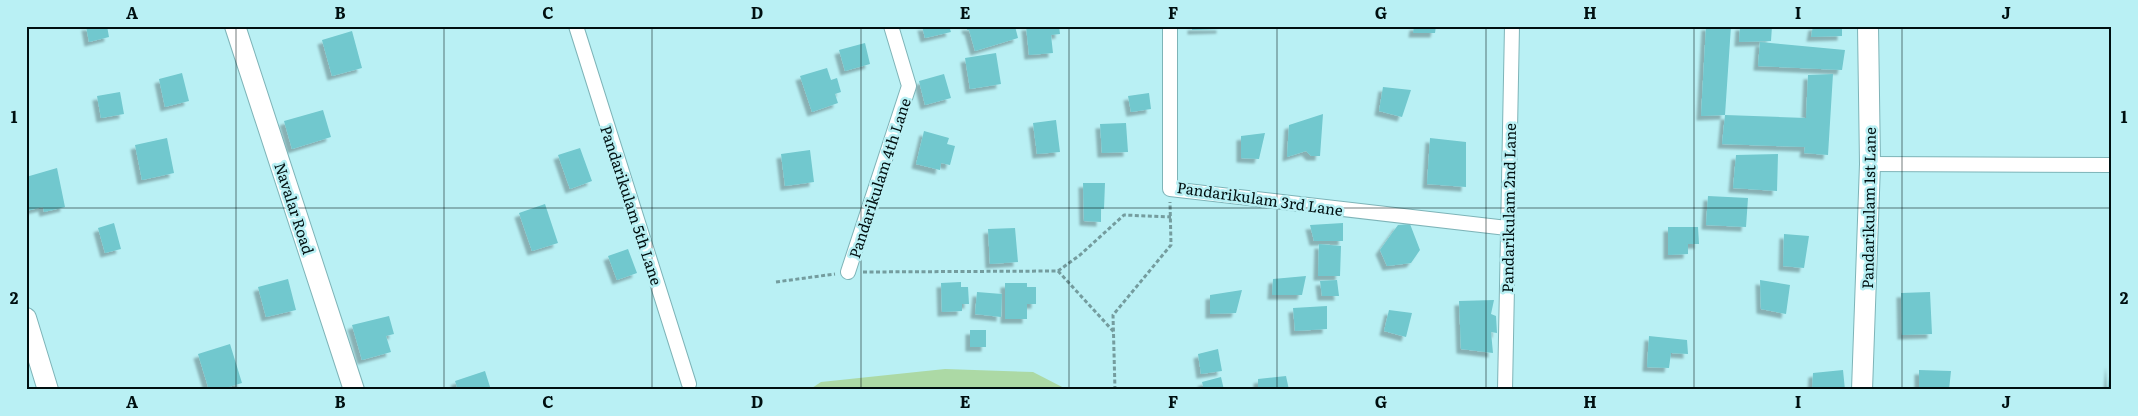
<svg xmlns="http://www.w3.org/2000/svg" width="2138" height="416" font-family="Literata,serif">
<defs>
<filter id="shadow"><feDropShadow dx="-4.5" dy="4.5" stdDeviation="1" flood-color="#0004"/></filter>
</defs>
<rect width="100%" height="100%" fill="#b9f0f4"/>
<path fill="#acd9a5" d="M945,369L1033,372L1068,390H809L821,382Z"/>
<path fill="#71c8ce" filter="url(#shadow)" d="M86,26H107L109,37L89,42Z
M922,26H949L951,32L925,38Z
M966,26H1015L1018,38L975,51L969,30H967Z
M1026,26H1059L1060,34L1051,35L1053,53L1029,55Z
M1192,26H1221V29L1192,30Z
M1414,26H1436L1435,33H1413Z
M1706,26H1731L1725,115L1701,116Z
M1740,26H1772L1771,41L1739,42Z
M1813,26H1842V36L1811,37Z
M352,31L362,68L332,76L322,40Z
M1760,42L1845,50L1842,70L1758,66Z
M865,43L870,64L845,71L839,50Z
M996,53L1001,84L970,89L965,58Z
M827,68L831,80L837,78L841,92L835,94L838,103L812,112L800,76Z
M182,73L189,101L165,107L159,79Z
M944,74L951,98L925,105L919,81Z
M1833,74L1828,155L1804,153L1805,147L1722,144L1725,115L1806,118L1808,75Z
M1383,87L1411,90L1402,117L1379,111Z
M120,92L124,114L101,118L97,96Z
M1149,93L1151,109L1131,112L1128,96Z
M323,110L331,137L292,149L284,121Z
M1323,114L1320,156H1311L1306,151L1287,157L1289,125Z
M1056,120L1060,152L1037,154L1033,123Z
M1126,123L1128,152L1102,153L1100,124Z
M924,131L949,138L947,144L955,146L950,165L941,163L940,170L916,164Z
M1265,133L1259,159L1241,158V136Z
M167,138L174,173L142,180L135,145Z
M1430,138L1466,142V187L1427,184Z
M580,148L592,181L570,189L558,155Z
M810,150L814,182L785,186L781,154Z
M1778,154L1777,191L1733,188L1736,155Z
M57,168L65,207L44,212L43,207L26,211V177Z
M1083,183H1105L1104,209H1101V222L1084,221Z
M1708,196L1748,198L1746,227L1706,225Z
M545,204L558,243L532,251L519,213Z
M114,223L121,249L105,253L98,228Z
M1343,223V241H1314L1310,225Z
M1410,224L1420,250L1411,263L1387,266L1380,250L1398,225Z
M1668,227H1698L1699,244H1688V254L1668,255Z
M1015,228L1018,262L990,264L988,229Z
M1784,234L1809,236L1804,268L1783,266Z
M1319,244L1341,246L1340,276H1318Z
M628,249L637,273L617,280L608,256Z
M1306,276L1302,295H1272L1273,279Z
M288,279L296,310L266,317L258,287Z
M1337,280L1339,296H1322L1320,281Z
M1760,280L1790,285L1786,314L1761,309Z
M961,282V287H968L969,304H962V311L942,312L941,283Z
M1005,283H1027V287H1036V304H1027V319H1005Z
M1242,290L1236,313L1210,314V295Z
M977,292L1002,294L1001,317L975,314Z
M1930,292L1932,334L1902,335L1901,293Z
M1494,300L1491,314L1496,316L1497,333L1491,332L1493,353L1461,349L1459,301Z
M1327,306V329L1295,331L1293,308Z
M1389,310L1412,313L1406,337L1384,331Z
M389,316L394,334L386,336L391,352L362,360L352,325Z
M970,330H986V347H970Z
M1649,336L1687,340L1688,354L1671,353L1669,368L1647,367Z
M230,344L242,383L219,390H209L198,354Z
M1218,349L1222,371L1201,374L1198,354Z
M2110,362L2112,390H2108Z
M1843,370L1845,390H1812L1813,373Z
M1919,370L1951,371L1949,390H1919Z
M485,371L491,390H458L455,381Z
M1286,376L1289,390H1258V379Z
M1221,377L1224,390H1204L1202,382Z"/>
<g fill="none" stroke-linecap="round" stroke-linejoin="round">
<g stroke="#7eb4b8" stroke-width="16">
<path id="street" d="M576,26L689,384
M1170,26V189L1507,228
M1870,164L2112,165
M848,272L909,86L891,26
M1505,390L1512,26"/>
</g>
<g stroke="#7eb4b8" stroke-width="22">
<path id="secondary" d="M235,26L354,390
M26,318L48,390
M1862,390L1870,164L1868,26"/>
</g>
<path stroke="#749c9e" stroke-width="3" stroke-dasharray="4 2.5" stroke-linecap="butt" d="M1058,271L1114,332
M863,272L1058,271L1080,255L1124,215L1171,217
M776,282L835,274
M1115,390L1113,315L1171,245L1170,202"/>
<use href="#street" stroke="#fff" stroke-width="14"/>
<use href="#secondary" stroke="#fff" stroke-width="20"/>
</g>
<path fill="none" stroke="#000f10" stroke-width="1" stroke-opacity="0.55" d="M236,26V390M444,26V390M652,26V390M861,26V390M1069,26V390M1277,26V390M1486,26V390M1694,26V390M1902,26V390M26,208H2112"/>
<g text-anchor="middle" dominant-baseline="central" stroke-width="5" stroke-linejoin="round" paint-order="stroke">
<g font-size="15" fill="#000f10" stroke="#b9f0f4">
<text transform="translate(879 178) rotate(-72)">Pandarikulam 4th Lane</text>
<text transform="translate(1260 198) rotate(8)">Pandarikulam 3rd Lane</text>
<text transform="translate(632 205) rotate(72)">Pandarikulam 5th Lane</text>
<text transform="translate(295 208) rotate(72)">Navalar Road</text>
<text transform="translate(1508 208) rotate(-89)">Pandarikulam 2nd Lane</text>
<text transform="translate(1868 208) rotate(-89)">Pandarikulam 1st Lane</text>
</g>
</g>
<rect width="2138" height="416" fill="none" stroke="#b9f0f4" stroke-width="55"/>
<rect x="28" y="28" width="2082" height="360" fill="none" stroke="#000f10" stroke-width="2"/>
<g font-size="16" text-anchor="middle" font-weight="bold" fill="#000f10">
<text x="132" y="19">A</text>
<text x="340" y="19">B</text>
<text x="548" y="19">C</text>
<text x="757" y="19">D</text>
<text x="965" y="19">E</text>
<text x="1173" y="19">F</text>
<text x="1381" y="19">G</text>
<text x="1590" y="19">H</text>
<text x="1798" y="19">I</text>
<text x="2006" y="19">J</text>
<text x="14" y="123">1</text>
<text x="2124" y="123">1</text>
<text x="14" y="304">2</text>
<text x="2124" y="304">2</text>
<text x="132" y="408">A</text>
<text x="340" y="408">B</text>
<text x="548" y="408">C</text>
<text x="757" y="408">D</text>
<text x="965" y="408">E</text>
<text x="1173" y="408">F</text>
<text x="1381" y="408">G</text>
<text x="1590" y="408">H</text>
<text x="1798" y="408">I</text>
<text x="2006" y="408">J</text>
</g>
</svg>
